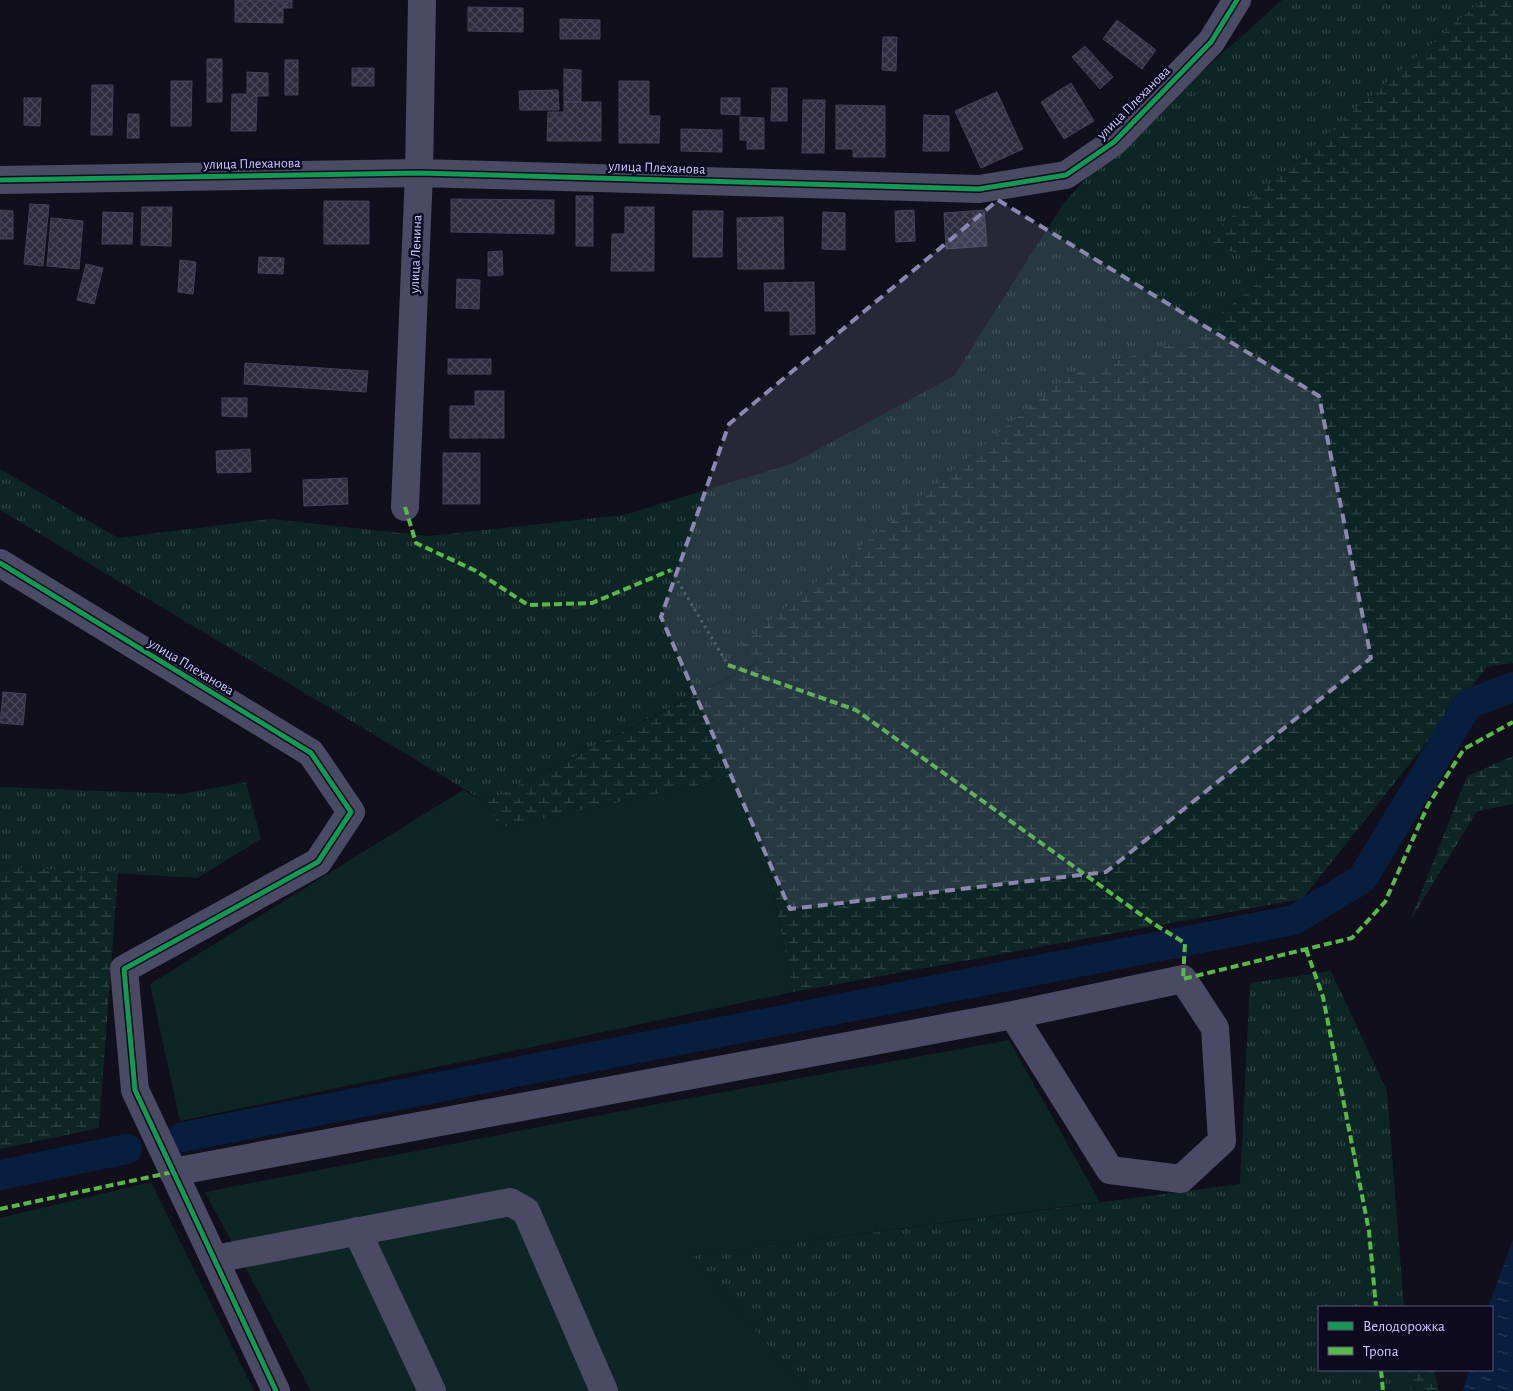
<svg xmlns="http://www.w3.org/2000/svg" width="1513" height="1391" font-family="'Alegreya Sans',sans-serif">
<defs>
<pattern id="grass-tufts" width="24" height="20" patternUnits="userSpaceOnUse" patternTransform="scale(1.25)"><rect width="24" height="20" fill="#0d2625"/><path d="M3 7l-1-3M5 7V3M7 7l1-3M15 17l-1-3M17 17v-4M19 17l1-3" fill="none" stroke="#2f4446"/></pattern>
<pattern id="wetland-marsh" width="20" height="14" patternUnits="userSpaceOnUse" patternTransform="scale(1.25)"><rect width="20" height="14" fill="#0d2625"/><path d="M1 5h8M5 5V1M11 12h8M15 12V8" fill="none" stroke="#2f4446"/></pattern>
<pattern id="water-ripples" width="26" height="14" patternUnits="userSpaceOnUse" patternTransform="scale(1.25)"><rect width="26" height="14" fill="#081e3e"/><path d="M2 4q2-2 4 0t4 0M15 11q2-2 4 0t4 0" fill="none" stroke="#2b3d5b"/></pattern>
<pattern id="building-cross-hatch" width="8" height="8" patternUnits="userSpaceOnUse" patternTransform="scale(1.25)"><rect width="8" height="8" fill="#2e2c3e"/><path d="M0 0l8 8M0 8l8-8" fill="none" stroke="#4b495b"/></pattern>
</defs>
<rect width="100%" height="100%" fill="#100f1b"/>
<path fill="url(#grass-tufts)" d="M1282,0H1482L1201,244L1282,263L1193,337L1069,375L738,647L758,662L486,802L0,510V469L118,538L271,519L428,536L624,515L791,464L954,376L1063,204L1100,163Z
M246,782L261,839L197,878L0,866V787L181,794Z
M1331,971L1387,1091L1404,1307H1319V1370H1409L1410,1391H807L692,1256L1240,1184L1250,983Z"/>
<path fill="url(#wetland-marsh)" d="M1482,0H1513V663L1487,667L1302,899L793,992L750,774L500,828L486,802L758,663L738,647L1069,375L1193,337L1282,263L1200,244Z
M1513,756V804L1477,811L1410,921L1467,776Z
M0,866L118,873L99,1128L0,1149Z
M1409,1370H1434L1439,1391H1410Z"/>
<path fill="#0d2625" d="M750,774L793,992L180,1121L150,984L463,790L486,802L500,828Z
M1009,1040L1100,1202L692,1256L807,1391H311L205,1192L652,1105Z
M151,1182L254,1391H0V1218Z"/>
<path fill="url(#water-ripples)" d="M1513,1240V1391H1463L1469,1370H1492V1307H1488Z"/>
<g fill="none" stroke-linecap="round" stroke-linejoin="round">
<path stroke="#081e3e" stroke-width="30" d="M183,1137L1294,920L1362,879L1468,704L1513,687
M0,1175L127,1149"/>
</g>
<path fill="url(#building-cross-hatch)" stroke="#43405a" d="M235,0H292V8H283V23L235,22Z
M468,7L523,8V32L468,31Z
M560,19L600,20V39H560Z
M1117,20L1156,50L1142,69L1103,39Z
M883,37H897L896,71L882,70Z
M1085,46L1113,77L1100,89L1072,57Z
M207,59H222V102H207Z
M285,60H298V95H285Z
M352,68H374V86H352Z
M564,69L581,70V102H564Z
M247,72L268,73V96H257L256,131H231L232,94H247Z
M171,81H192L191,126H171Z
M619,81H649V116H660L659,143H619Z
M1071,83L1094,121L1064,139L1041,102Z
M92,85H113L112,135H91Z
M772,88H787V121H771Z
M558,90L559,110H520L519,91Z
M997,92L1023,149L981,168L955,111Z
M24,98H41L40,126L24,125Z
M721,98H740V115L721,114Z
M803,100H825L824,153H802Z
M564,102H601V141H547L548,112H564Z
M836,105L885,106V157H853V149H836Z
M128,114H139V138H127Z
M924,115L949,116V151H923Z
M740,117L764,118V149H747V140H740Z
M681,129L722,130V152L681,151Z
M576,196H593V246H576Z
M451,199L554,200V234L451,232Z
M324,201H369V244H324Z
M30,204L49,205L43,266L24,264Z
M142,207H172L171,246L141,245Z
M625,207H654V271H611L612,234H625Z
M0,210L13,211V239H0Z
M914,210L915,241L896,242L895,211Z
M984,210L987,246L946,249L944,213Z
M693,211H723L722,257H693Z
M103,212L133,213L132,244H102Z
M823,212L845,213V250L822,249Z
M783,217L784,269H738L737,218Z
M51,218L83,221L79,269L47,266Z
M502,251L503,275L488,276V252Z
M259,257L284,258L283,274L258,273Z
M180,260L196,262L193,294L178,292Z
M86,264L103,268L94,304L77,300Z
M457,279L480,280L479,309L456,308Z
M814,282L815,334L790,335V311H765L764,283Z
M448,359H491V374H448Z
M245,363L368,371L366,392L244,384Z
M475,391H504V438H450V406H475Z
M222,398H247V417L222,416Z
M250,449L251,472L217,473L216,451Z
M443,453H480V504H443Z
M347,478L348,504L304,506L303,480Z
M3,692L26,694L23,725L0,723Z"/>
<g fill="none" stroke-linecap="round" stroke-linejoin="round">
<path stroke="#435663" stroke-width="3" stroke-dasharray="2.5 4" stroke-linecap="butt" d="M671,570L728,665"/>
<path stroke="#4a4a64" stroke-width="28" d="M0,180L419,173L979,189L1066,175L1114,142L1211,42L1237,0
M405,507L419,173L422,0
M0,563L311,753L351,812L318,862L124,969L135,1090L276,1391
M173,1172L1013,1015L1183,979L1215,1028L1222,1141L1181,1179L1110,1170L1013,1015
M357,1231L432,1391
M215,1259L510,1202L526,1211L604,1391"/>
<path stroke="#58b947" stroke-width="4" stroke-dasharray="8 4" stroke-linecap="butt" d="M405,507L416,543L476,571L528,605L592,603L671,570
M728,665L856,710L1154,924L1185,943L1183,979L1352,938L1385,902L1428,805L1464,749L1513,722
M1306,949L1323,997L1369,1231L1376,1307
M0,1209L173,1172
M1381,1370L1383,1391"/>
<g stroke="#0d0a20" stroke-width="8">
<path id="cycleway" d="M0,180L419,173L979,189L1066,175L1114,142L1211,42L1237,0
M0,563L311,753L351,812L318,862L124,969L135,1090L276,1391"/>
</g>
<use href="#cycleway" stroke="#139951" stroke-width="5"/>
</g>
<path fill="#8a88af" fill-opacity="0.2" stroke="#8a88af" stroke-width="4" stroke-dasharray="10 6" stroke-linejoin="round" d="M998,200L1319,396L1371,658L1106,872L790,909L661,617L729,424Z"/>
<g text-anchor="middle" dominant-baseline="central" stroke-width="5" stroke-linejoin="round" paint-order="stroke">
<g font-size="14" fill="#ccc9ff" stroke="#0d0a20">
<text transform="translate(1134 103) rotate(-45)">улица Плеханова</text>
<text transform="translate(252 164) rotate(-1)">улица Плеханова</text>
<text transform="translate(657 168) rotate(2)">улица Плеханова</text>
<text transform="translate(416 254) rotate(-88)">улица Ленина</text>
<text transform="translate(191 667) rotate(31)">улица Плеханова</text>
</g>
</g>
<rect x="1318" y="1306" width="175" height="65" fill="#0d0a20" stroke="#595679"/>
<rect x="1328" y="1322" width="25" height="8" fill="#139951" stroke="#595679"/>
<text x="1363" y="1331" font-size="15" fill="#ccc9ff">Велодорожка</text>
<rect x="1328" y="1347" width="25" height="8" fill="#58b947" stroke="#595679"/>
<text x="1363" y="1356" font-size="15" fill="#ccc9ff">Тропа</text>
</svg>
